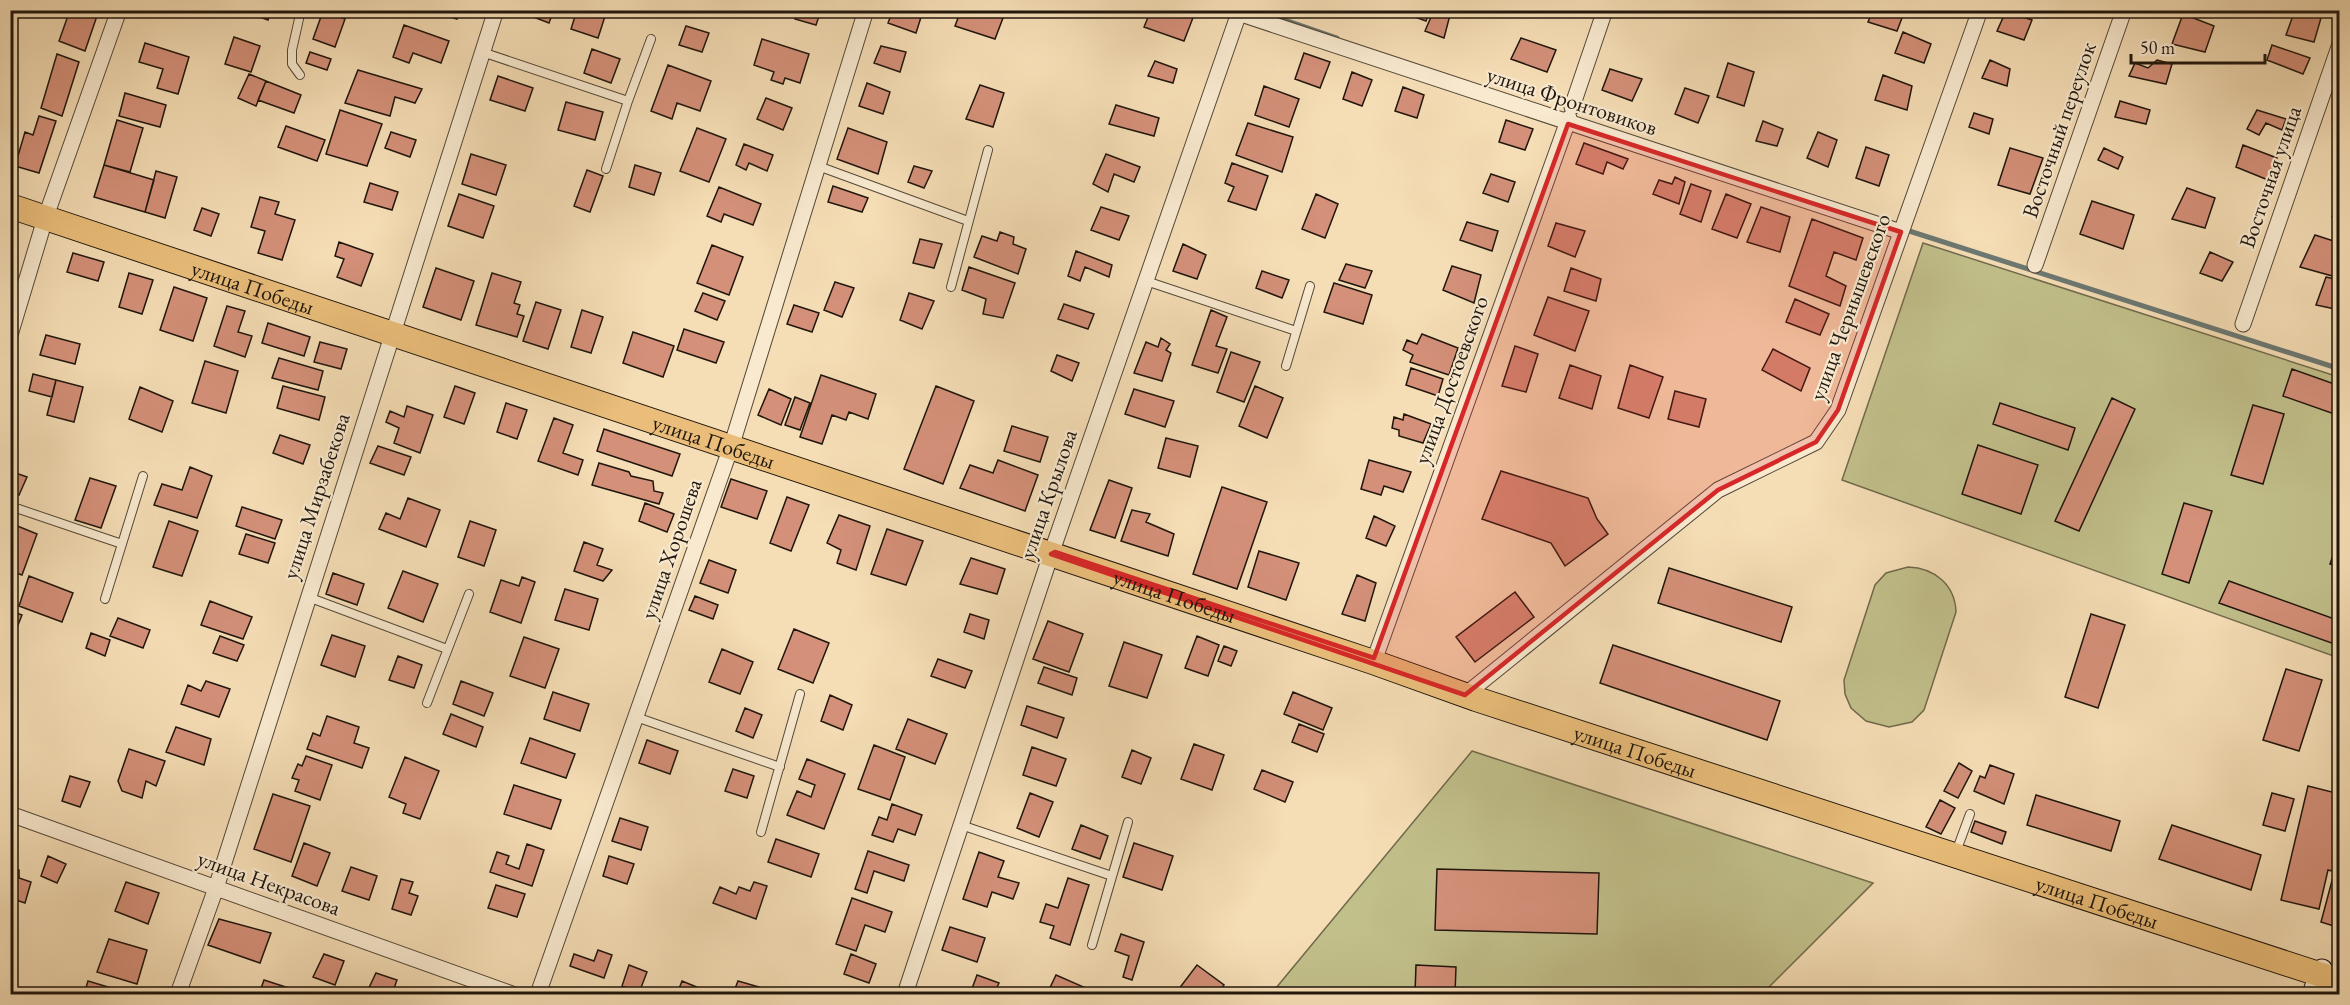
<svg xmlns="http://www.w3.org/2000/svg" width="2350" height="1005" font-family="'EB Garamond',serif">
<rect width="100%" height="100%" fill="#f5ddb5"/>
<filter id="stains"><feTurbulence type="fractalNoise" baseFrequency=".00333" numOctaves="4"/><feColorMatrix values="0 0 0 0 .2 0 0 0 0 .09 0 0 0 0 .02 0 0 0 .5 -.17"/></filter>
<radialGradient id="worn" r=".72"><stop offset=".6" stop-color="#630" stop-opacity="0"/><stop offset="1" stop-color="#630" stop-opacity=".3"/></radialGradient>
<path fill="#c1bf8a" stroke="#706a4c" stroke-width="1.5" d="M1923,243L2339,377V658L1842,480Z
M1908,567C1935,568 1955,585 1956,612L1924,710L1912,722L1889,727L1866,721L1851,708L1845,694L1844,680L1875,585L1886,573Z
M1472,751L1873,883L1762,994H1271Z"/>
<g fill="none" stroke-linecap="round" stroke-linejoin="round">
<path stroke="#6b7872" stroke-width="5" d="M1256,10L1337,38
M1903,229L2340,369"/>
</g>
<path fill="#d49079" stroke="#1f160d" stroke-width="1.5" d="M70,10H99L85,51L59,41Z
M247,10H272L268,20L246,12Z
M427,10H460L457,19Z
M523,10H554L549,23L523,13Z
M577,10H607L598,38L571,29Z
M798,10H821L816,25L795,19Z
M893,10H910L922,14L916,33L888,23Z
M961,10H1006L995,39L955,26Z
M1151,10H1177L1194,15L1184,41L1144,27Z
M1405,10H1430L1426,21L1404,13Z
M1434,10L1450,15L1444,38L1425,31Z
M1873,10H1905L1897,31L1868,22Z
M2295,10L2321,18L2314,42L2286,35Z
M323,11L345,19L335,47L313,39Z
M2006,11L2032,20L2024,40L1997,31Z
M2183,14L2214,26L2205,52L2172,44Z
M404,25L449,41L441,63L413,53L409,63L393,57Z
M686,26L709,33L702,52L679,45Z
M1903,32L1931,44L1924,63L1895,53Z
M234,37L260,46L251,72L225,64Z
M1521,38L1556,50L1547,72L1511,59Z
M762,39L809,54L800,83L785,78L783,84L771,80L774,72L754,65Z
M145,43L189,57L178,94L157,88L163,69L139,62Z
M2272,45L2310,58L2303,74L2267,60Z
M881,46L906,52L900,72L874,63Z
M592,49L620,59L611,83L584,73Z
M310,52L331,59L327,70L306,63Z
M1304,53L1330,62L1320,88L1295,79Z
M57,54L79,62L62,116L41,108Z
M1990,60L2010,69L2007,86L1982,78Z
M2157,60L2172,64L2166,84L2129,76L2135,63L2148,68Z
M1155,61L1177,69L1173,83L1148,76Z
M1728,63L1754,72L1744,106L1717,97Z
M668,65L711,81L700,111L677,103L672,119L651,111Z
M1610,69L1642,79L1632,101L1602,90Z
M358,70L422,89L415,103L395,97L390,116L345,103Z
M1352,72L1372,80L1362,106L1343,99Z
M249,74L266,81L256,106L238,98Z
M1883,75L1912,86L1907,110L1875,100Z
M498,76L533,88L525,111L490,100Z
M266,81L301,95L294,113L258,100Z
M867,83L890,92L883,114L859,106Z
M980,85L1004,93L993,127L966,119Z
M1264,86L1299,99L1289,127L1255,115Z
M1403,87L1424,95L1417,118L1395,111Z
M1685,88L1709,96L1698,123L1675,114Z
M125,93L166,105L160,127L119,116Z
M766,98L792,108L783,130L757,119Z
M2120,101L2150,110L2146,124L2115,117Z
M566,102L603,112L595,140L558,130Z
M1116,105L1159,118L1154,136L1109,124Z
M340,110L382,124L367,166L326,154Z
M2257,110L2286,119L2282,130L2266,123L2259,135L2247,129Z
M1974,113L1993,119L1989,134L1969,127Z
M39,116L56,121L39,173L15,166L25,132L33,135Z
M117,120L143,128L130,172L104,165Z
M1506,120L1533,129L1525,150L1499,142Z
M1763,121L1783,129L1777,146L1756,141Z
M1248,123L1293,137L1282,172L1236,155Z
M286,126L325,140L317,161L278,147Z
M697,128L726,139L709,182L680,171Z
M848,128L887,142L878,174L837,159Z
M391,132L416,140L410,157L385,148Z
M1818,132L1837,140L1828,167L1807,158Z
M1584,143L1628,159L1623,169L1607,162L1603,174L1576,164Z
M744,144L773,155L767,171L749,163L746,170L736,165Z
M2243,145L2277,158L2268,180L2236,167Z
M1866,147L1889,155L1879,186L1856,178Z
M2010,148L2043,158L2030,194L1998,185Z
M2104,148L2123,157L2118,169L2098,160Z
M471,154L506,165L496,195L462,184Z
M1106,154L1140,167L1134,182L1114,174L1108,192L1093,184Z
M1232,163L1268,176L1256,210L1228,201L1234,187L1225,183Z
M104,165L154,180L145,212L94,197Z
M635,165L661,173L654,195L629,187Z
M914,166L932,171L924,188L908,182Z
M587,170L603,176L590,212L574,206Z
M156,171L177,177L165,218L145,212Z
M1491,174L1515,182L1508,202L1483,193Z
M1675,177L1685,182L1679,204L1653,194L1659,180L1672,184Z
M370,183L398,192L392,210L364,202Z
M1691,184L1711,191L1701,222L1680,214Z
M833,186L868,198L862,212L828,202Z
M719,187L761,204L753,225L724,214L721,222L707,216Z
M2187,188L2215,198L2205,228L2172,219Z
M459,194L494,206L483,238L448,226Z
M1316,194L1338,204L1325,238L1302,229Z
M1726,194L1751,204L1737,238L1712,229Z
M260,197L279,202L275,214L295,220L282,260L258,253L265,231L251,227Z
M2340,198V221L2332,217Z
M2092,201L2134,215L2123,249L2080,234Z
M1101,207L1129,216L1119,240L1091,230Z
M1761,207L1790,217L1780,252L1747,242Z
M202,208L219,214L211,236L194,230Z
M1812,219L1863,238L1856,260L1834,252L1826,276L1846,286L1840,306L1789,286Z
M1467,222L1498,231L1492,251L1460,240Z
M1556,223L1585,231L1575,257L1548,246Z
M1000,232L1014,237L1013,244L1026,249L1018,274L974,257L982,236L997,241Z
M2315,235L2340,243V269L2336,277L2300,267Z
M920,239L942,244L934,268L913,263Z
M339,242L373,254L361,286L337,277L344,259L335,256Z
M1183,244L1206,255L1197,279L1173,271Z
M712,245L743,257L729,295L697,283Z
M1076,251L1112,265L1109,277L1085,267L1080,281L1068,276Z
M2210,252L2233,262L2222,281L2200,273Z
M73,253L104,262L98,281L67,272Z
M1346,264L1372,271L1365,288L1339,280Z
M1452,266L1481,275L1474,303L1443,290Z
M969,267L1015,283L1003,318L983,314L986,299L962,290Z
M436,268L474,281L461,320L423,307Z
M1571,268L1601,279L1596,301L1564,291Z
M1262,271L1289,280L1282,298L1256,288Z
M129,273L153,280L142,314L119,307Z
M492,273L521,282L514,303L520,305L517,314L524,316L517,337L476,325Z
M2326,277L2340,280V310L2316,305Z
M835,282L854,288L842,317L824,310Z
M1334,283L1372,295L1363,324L1324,312Z
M174,287L207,298L193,341L160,330Z
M703,293L725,301L717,320L695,311Z
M909,293L934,301L922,329L900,320Z
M1548,297L1589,311L1575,351L1534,335Z
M1795,299L1829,314L1820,335L1786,322Z
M536,302L561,310L548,349L523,341Z
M1064,304L1094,314L1088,329L1058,319Z
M794,305L819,313L812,332L787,324Z
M227,306L245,311L238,332L252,336L245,357L214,346Z
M582,310L603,317L591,353L571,347Z
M1211,310L1227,317L1216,346L1227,349L1218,373L1192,365Z
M268,323L310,337L304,356L262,343Z
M684,329L724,342L716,363L677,350Z
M633,332L674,346L663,377L623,363Z
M1422,334L1458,348L1449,375L1410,362L1413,355L1403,350L1407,340L1417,344Z
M46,335L80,344L75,364L40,355Z
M1161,338L1170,344L1166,350L1171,353L1162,381L1134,373L1146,342L1158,347Z
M320,342L347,349L341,369L314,362Z
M1515,346L1538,354L1526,392L1502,386Z
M1773,349L1810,368L1801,391L1762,370Z
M1231,352L1260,362L1244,402L1217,392Z
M1057,355L1079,363L1072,381L1051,371Z
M279,358L323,371L318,390L272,378Z
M205,361L238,371L226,413L192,403Z
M1570,365L1601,376L1592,409L1559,398Z
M1630,365L1663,377L1649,418L1618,408Z
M1411,368L1443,379L1438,396L1406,385Z
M2292,369L2340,386V416L2283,396Z
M33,374L56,380L52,397L29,391Z
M821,375L876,394L868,419L849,412L846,420L832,415L822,444L800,437Z
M56,380L83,387L74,422L47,415Z
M283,386L325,397L319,420L277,408Z
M455,386L475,393L464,424L444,417Z
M936,386L974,401L943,484L904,469Z
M1255,386L1283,398L1267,438L1239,426Z
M140,387L173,401L162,432L129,419Z
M769,389L791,399L781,425L758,415Z
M1134,389L1174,401L1165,427L1125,414Z
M1675,391L1706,399L1699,427L1668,419Z
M795,397L810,403L800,430L785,425Z
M2112,398L2135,409L2079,531L2055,521Z
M506,403L527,410L517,439L497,432Z
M2000,403L2075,428L2068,450L1993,424Z
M2253,405L2284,414L2263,484L2231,475Z
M407,406L433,415L420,453L394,443L399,428L386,422L390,411L404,417Z
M1404,414L1431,424L1423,443L1399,436V430L1392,428L1394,417L1403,420Z
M554,418L573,425L563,453L583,460L578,475L538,461Z
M1012,426L1048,437L1040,462L1004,451Z
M604,429L680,454L672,476L597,451Z
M280,435L310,445L303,464L273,453Z
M1166,438L1198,446L1190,477L1158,468Z
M1978,445L2038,465L2021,514L1962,494Z
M378,446L411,457L404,475L370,463Z
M998,460L1038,475L1025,511L960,488L970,465L993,473Z
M1369,460L1411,472L1403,492L1384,486L1381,495L1361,489Z
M599,463L629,472L631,476L653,481L654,491L663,493L659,504L592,485Z
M190,467L212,476L197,518L154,505L162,484L182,490Z
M10,471L27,477L19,495L10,492Z
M1501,471L1588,498L1597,519L1608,534L1565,566L1551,543L1482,519Z
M90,478L116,486L101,528L75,520Z
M731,479L767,491L757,519L721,507Z
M1109,480L1132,488L1115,538L1090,530Z
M1222,487L1267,502L1237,589L1193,574Z
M787,497L809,505L791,551L770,543Z
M408,498L440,510L426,547L379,529L386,513L400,519Z
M645,503L674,514L667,532L639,521Z
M2184,503L2212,511L2189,583L2162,574Z
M242,507L282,520L275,539L236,526Z
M1132,510L1150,514L1146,522L1174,534L1168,556L1121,541Z
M839,515L870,526L856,570L837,563L841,550L827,543Z
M1374,516L1395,526L1386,546L1366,538Z
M169,521L198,531L182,576L153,567Z
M470,521L496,530L484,566L458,557Z
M10,523L37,534L22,575L10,571Z
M887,529L923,541L906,585L871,574Z
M246,534L275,543L268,563L239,554Z
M2340,536V567L2330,564Z
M584,542L603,549L597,565L612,570L603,581L574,571Z
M1259,551L1299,563L1286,600L1248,587Z
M971,558L1005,569L997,594L960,584Z
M709,560L736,570L728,593L700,583Z
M1669,568L1792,607L1781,642L1658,603Z
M403,571L438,584L423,622L388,608Z
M333,573L364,584L357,605L326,594Z
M1357,575L1376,583L1365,621L1342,614Z
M29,576L73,593L62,622L19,606Z
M522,577L535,582L521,623L490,612L501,580L519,586Z
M2229,581L2340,621V646L2219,603Z
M565,589L598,599L589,630L555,620Z
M1515,592L1534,617L1475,662L1456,637Z
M695,596L718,605L713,619L689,610Z
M210,601L252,617L243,639L201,625Z
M10,611L22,615L10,645Z
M970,614L989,620L984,639L964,632Z
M2091,614L2125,625L2098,708L2065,697Z
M118,618L150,630L143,648L110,636Z
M1048,621L1083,634L1069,672L1033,659Z
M794,629L829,643L813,683L778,669Z
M91,633L110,640L105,656L86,648Z
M332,635L365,646L355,677L321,665Z
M220,636L244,645L237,661L213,653Z
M1197,636L1219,645L1208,676L1185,668Z
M524,637L559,649L545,688L510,676Z
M1124,642L1162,655L1147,698L1109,686Z
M1613,645L1780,701L1767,740L1600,683Z
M1224,646L1237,651L1231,666L1218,661Z
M722,649L753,662L740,694L709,682Z
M398,656L422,665L414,688L389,680Z
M938,659L972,671L965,688L931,676Z
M1044,667L1077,678L1072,695L1038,683Z
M2286,669L2322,680L2299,751L2263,740Z
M206,681L230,689L219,717L181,704L188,685L201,691Z
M461,681L493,693L484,716L453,704Z
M553,692L589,704L580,731L544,719Z
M1293,692L1332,708L1323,730L1284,714Z
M830,695L852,705L843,730L821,721Z
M1027,706L1064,718L1057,738L1021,725Z
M745,708L762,715L753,738L736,731Z
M451,714L483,727L476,747L443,734Z
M327,716L359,727L354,743L369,748L362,768L307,749L313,733L320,736Z
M908,719L947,734L935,764L896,749Z
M1299,724L1324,734L1317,752L1292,742Z
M176,727L211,739L204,765L166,752Z
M530,738L575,754L566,778L521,763Z
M647,740L678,751L670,774L639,763Z
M1194,744L1224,755L1212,790L1181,779Z
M874,745L905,757L890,800L858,789Z
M1032,747L1066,759L1056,786L1023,775Z
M129,749L165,761L156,786L146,781L142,798L122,791L118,781Z
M1132,750L1151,758L1141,784L1122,777Z
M306,756L332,765L320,800L295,791L299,780L292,778L298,764L302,766Z
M405,757L439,771L420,819L403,813L406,804L389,797Z
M807,759L845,774L824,829L787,815L797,791L811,797L815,785L799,779Z
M1959,763L1972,771L1958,798L1944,791Z
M1990,765L2014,774L2004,804L1974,791L1980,776L1985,778Z
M733,769L754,776L747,798L725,791Z
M1262,770L1293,782L1285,802L1254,789Z
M70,776L90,782L80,807L62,801Z
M514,785L561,800L551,829L504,814Z
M2308,786L2340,794V873L2328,870L2319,909L2281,900Z
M1030,793L1053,802L1039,837L1017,828Z
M2272,793L2294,799L2285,831L2263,825Z
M273,794L310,806L291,862L254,849Z
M2036,795L2120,821L2111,851L2027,825Z
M1940,800L1955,808L1941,834L1926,827Z
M892,804L922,815L915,835L898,829L893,842L872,835L879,817L887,820Z
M620,818L648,827L641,850L612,841Z
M1975,821L2006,832L2002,844L1971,832Z
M1081,825L1108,836L1100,859L1072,849Z
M2172,825L2261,855L2251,890L2159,859Z
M776,839L819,854L811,877L768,862Z
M304,843L330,853L317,886L292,876Z
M1134,843L1173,856L1162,890L1123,877Z
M527,844L544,850L532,886L490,872L497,852L509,856L506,864L519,869Z
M868,851L909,865L904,881L874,871L867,893L855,889Z
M979,852L1004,861L998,877L1019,883L1013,899L992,892L987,907L963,899Z
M48,856L66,864L57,883L41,876Z
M609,856L634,864L627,884L603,876Z
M11,867L19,870V878L31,882L25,903L10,898Z
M351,867L377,876L369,900L342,891Z
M1437,869L1599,873L1597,934L1435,930Z
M2333,877L2340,879V928L2321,922Z
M1068,878L1089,885L1070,945L1050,938L1054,926L1040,922L1046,904L1058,908Z
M401,879L413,882L409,893L418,896L411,915L392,909Z
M126,882L159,893L148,924L115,911Z
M754,882L767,886L756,919L713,903L720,887L736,894L739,887L750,891Z
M496,885L525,894L517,917L488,908Z
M852,898L892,912L885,932L865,925L856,951L836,944Z
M219,919L271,933L260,963L208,945Z
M950,927L985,938L977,962L942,950Z
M1121,934L1144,942L1132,980L1123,977L1129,956L1115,951Z
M109,939L147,950L137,984L97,972Z
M598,950L612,955L604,978L570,966L574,954L594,961Z
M324,954L344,961L335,985L313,977Z
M851,954L876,964L869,983L844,974Z
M629,965L647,972L639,993L622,986Z
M1197,965L1224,985L1217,994H1175Z
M1416,965L1456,967L1455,994H1415Z
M376,973L397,980L392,994H366Z
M977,975L999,983L994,994H970Z
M1056,975L1095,992L1094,994H1047Z
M264,980L301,992L300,994H259Z
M88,981L128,993L84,994Z
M682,981L699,988L696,994H677Z
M738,981L759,987L756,994H733Z"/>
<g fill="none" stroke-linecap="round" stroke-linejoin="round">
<g stroke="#544837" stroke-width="10">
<path id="lane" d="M482,52L628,101
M300,75L292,64V50L301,10
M818,166L968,221
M606,169L628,101L651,39
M1146,281L1296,331
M951,287L988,150
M1286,366L1310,286
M10,506L122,544
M308,597L447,649
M105,599L143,476
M427,703L469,594
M636,717L780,767
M961,825L1112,876
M761,832L800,694
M1956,852L1970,814
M1092,945L1128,822"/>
</g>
<g stroke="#544837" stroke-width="17">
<path id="street" d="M1229,10L1901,232
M1572,107L1605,10
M2035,265L2124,10
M2243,324L2340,44
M10,335L45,219L119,10
M1375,658L1569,118
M1465,695L1718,490L1816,442L1838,410L1980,10
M10,814L512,994
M178,994L216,888L496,10
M538,994L732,444L866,10
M905,994L1051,554L1240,10"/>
</g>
<g stroke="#1f160d" stroke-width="23">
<path id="secondary" d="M2313,994L2322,970"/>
</g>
<g stroke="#1f160d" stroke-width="26">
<g id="primary">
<path id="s1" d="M10,206L1373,662L1476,699L2340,981"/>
</g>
</g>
<use href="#lane" stroke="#f8e9cf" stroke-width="8"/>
<use href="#street" stroke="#f8e9cf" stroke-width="15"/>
<use href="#secondary" stroke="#f8e9cf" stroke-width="21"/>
<use href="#primary" stroke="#eabe7a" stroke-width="24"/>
</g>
<path fill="#d62828" fill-opacity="0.2" stroke="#d62828" stroke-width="4.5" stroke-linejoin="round" d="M1568,124L1901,232L1838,410L1816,442L1718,490L1465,695L1051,554L1055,552L1374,658Z"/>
<g text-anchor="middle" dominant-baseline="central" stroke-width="4.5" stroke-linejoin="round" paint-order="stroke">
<g font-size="22" fill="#1f160d" stroke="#f8e9cf">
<text transform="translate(1572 101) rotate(18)">улица Фронтовиков</text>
<text transform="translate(2059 130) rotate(-71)">Восточный переулок</text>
<text transform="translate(2270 177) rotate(-71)">Восточная улица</text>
<text stroke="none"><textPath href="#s1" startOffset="256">улица Победы</textPath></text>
<text transform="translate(1850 307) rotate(-70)">улица Чернышевского</text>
<text transform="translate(1451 380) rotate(-70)">улица Достоевского</text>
<text stroke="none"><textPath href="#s1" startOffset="742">улица Победы</textPath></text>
<text transform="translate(1048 494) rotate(-71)">улица Крылова</text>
<text transform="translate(316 496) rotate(-72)">улица Мирзабекова</text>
<text transform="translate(671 549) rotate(-71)">улица Хорошева</text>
<text stroke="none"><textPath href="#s1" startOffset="1228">улица Победы</textPath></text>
<text stroke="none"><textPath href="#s1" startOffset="1714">улица Победы</textPath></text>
<text transform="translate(269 883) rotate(20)">улица Некрасова</text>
<text stroke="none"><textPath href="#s1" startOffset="2200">улица Победы</textPath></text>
</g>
</g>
<rect width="2350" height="1005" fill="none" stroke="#f5ddb5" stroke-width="36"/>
<rect x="12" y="12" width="2326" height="981" fill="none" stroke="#1f160d" stroke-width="3"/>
<rect x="18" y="18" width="2314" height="969" fill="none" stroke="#1f160d" stroke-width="1.5"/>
<path d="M2131 54v9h134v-9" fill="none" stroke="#1f160d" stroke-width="3"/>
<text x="2140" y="54" font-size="18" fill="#1f160d" stroke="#f8e9cf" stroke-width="4.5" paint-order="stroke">50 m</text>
<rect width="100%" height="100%" filter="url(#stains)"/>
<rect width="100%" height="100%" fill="url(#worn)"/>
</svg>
